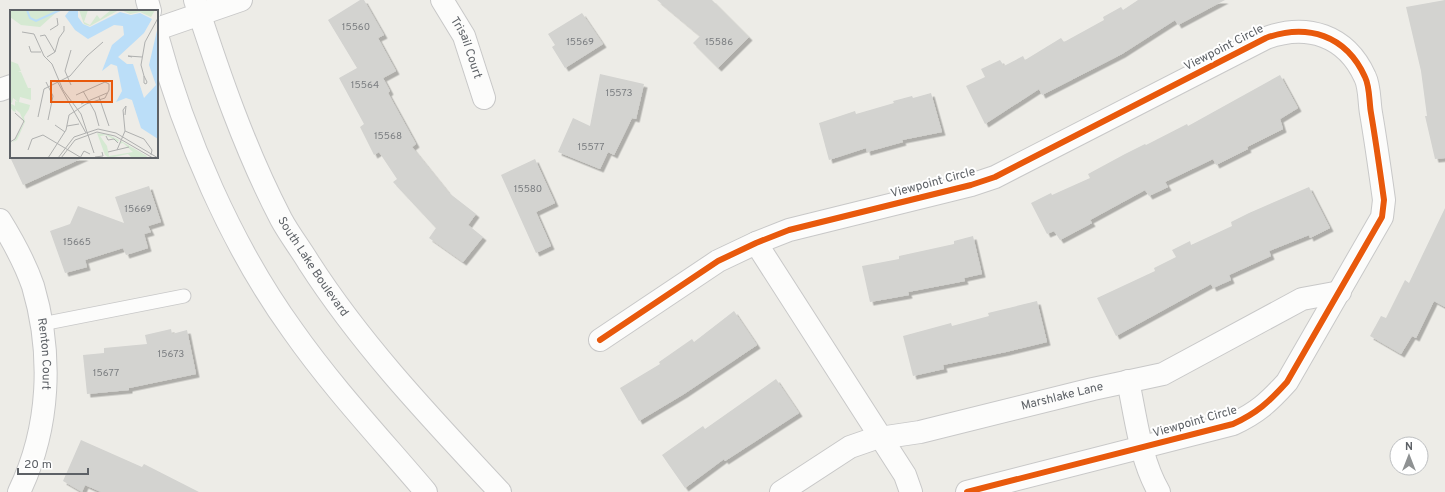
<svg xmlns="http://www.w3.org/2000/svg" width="1445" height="492" font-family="Overpass,sans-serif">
<defs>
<filter id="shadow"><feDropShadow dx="3.5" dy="3.5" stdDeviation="0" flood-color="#0004"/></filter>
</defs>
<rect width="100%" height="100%" fill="#edece7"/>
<path fill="#d3d3d0" filter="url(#shadow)" d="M360,0H364L384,35L378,38L396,71L383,78L390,91L388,93L416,144L412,147L449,193L476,214L468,225L483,237L463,262L429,238L436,228L393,182L397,179L379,152L374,155L360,127L364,124L339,78L357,68L328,20Z
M657,0H712L749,37L718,68L693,43L700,36Z
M1138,0H1225L1178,25L1175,20L1122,54L1042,95L1039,89L985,124L966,86L985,77L981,69L1000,60L1004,66L1023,56L1025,60L1061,38L1064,42L1104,20L1103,17L1121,7L1123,10Z
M1445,0V158L1435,159L1425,116H1427L1421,71L1406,7Z
M582,13L603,44L565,68L552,47L555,45L548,34Z
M600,74L644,84L636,119L632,118L614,155L608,152L600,169L558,152L573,118L590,126Z
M1280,75L1298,108L1280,119L1283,129L1247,147L1248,149L1216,165L1213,159L1165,182L1168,187L1149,196L1145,190L1090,220L1092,223L1060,240L1054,231L1047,234L1031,203L1051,193L1052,195L1090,178L1088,174L1125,154L1145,144L1146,145L1187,124L1188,126Z
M931,93L942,132L902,140L903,142L867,152L866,148L829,160L819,123L855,111L856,114L894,103L893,101L912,96L913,98Z
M10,157H85L23,185Z
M535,159L555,203L536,212L551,246L536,253L501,175Z
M149,186L161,222L148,226L151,232L144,234L148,248L126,255L123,248L85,260L87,267L65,273L50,231L70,224L78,206L124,223L115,197Z
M1309,187L1330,228L1310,238L1309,235L1269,251L1271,256L1229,275L1231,280L1213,288L1211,284L1116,336L1097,298L1155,271L1154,268L1176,257L1172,250L1190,241L1191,245L1232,226L1231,222L1249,213Z
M1445,208V307L1434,301L1416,338L1412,336L1401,354L1370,336L1381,316L1386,318L1405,280L1409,283Z
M973,236L982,274L964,278L965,281L908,292L909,295L870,302L862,266L899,259V256L954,244V241Z
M1037,301L1047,342L1006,352L943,365L944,369L913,376L903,336L951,323L952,326L989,316L988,313Z
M734,311L757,345L684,394L639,421L620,388L660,364L659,362L692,339L694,342Z
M171,329L172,334L187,330L196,374L129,388V390L87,394L83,355L104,353V348L147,344L145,335Z
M776,379L799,413L725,461L724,459L685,488L662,455L703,426L705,429Z
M81,440L142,467L144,464L199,492H101L85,485L82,492L63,481Z"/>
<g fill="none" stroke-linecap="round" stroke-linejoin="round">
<g stroke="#c8c8c8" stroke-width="15">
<path id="service" d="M42,324L184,296"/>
</g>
<g stroke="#c8c8c8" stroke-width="24">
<g id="minor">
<path d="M147,0L150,11"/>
<path id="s1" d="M195,0C219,74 245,150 281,219C289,234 300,248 309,263C363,347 432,419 500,492"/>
<path id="s2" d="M442,0L464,36L484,98"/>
<path d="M157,29L241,0"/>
<path d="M157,35C184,136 232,247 293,331C333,388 381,439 426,492"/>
<path d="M0,90L11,86"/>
<path id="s3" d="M0,220C13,241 25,263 33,286C53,354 50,428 19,492"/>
<path d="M756,243L905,475L911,492"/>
<path d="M600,340L718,261L756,243L789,230L971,185L995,177L1266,38C1307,23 1346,35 1365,77C1370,87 1369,102 1371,113C1376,142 1380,171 1384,200L1382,217L1287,382C1269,402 1257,413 1233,424L967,492"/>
<path d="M1128,381C1136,418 1140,459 1159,492"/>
<path id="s4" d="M781,492L850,447L873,439L920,432L1093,389L1163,374L1302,299L1340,292"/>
</g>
</g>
<use href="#service" stroke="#fcfcfb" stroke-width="13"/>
<use href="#minor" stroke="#fcfcfb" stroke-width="22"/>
<g stroke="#fff" stroke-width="8">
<path id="cycleway" d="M600,340L718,261L756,243L789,230L971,185L995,177L1266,38C1307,23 1346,35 1365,77C1370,87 1369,102 1371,113C1376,142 1380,171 1384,200L1382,217L1287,382C1269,402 1257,413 1233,424L967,492"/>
</g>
<use href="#cycleway" stroke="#e8590c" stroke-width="6"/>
</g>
<g text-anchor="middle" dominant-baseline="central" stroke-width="4" stroke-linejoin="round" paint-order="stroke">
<g font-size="10" fill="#7c7f82">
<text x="356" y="27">15560</text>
<text x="580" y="42">15569</text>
<text x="719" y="42">15586</text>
<text x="365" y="85">15564</text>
<text x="619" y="93">15573</text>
<text x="388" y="136">15568</text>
<text x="591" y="147">15577</text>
<text x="528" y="189">15580</text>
<text x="138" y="209">15669</text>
<text x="77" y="242">15665</text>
<text x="171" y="354">15673</text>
<text x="106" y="373">15677</text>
</g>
<g font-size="12" fill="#5d6166" stroke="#fff">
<text stroke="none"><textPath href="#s2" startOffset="54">Trisail Court</textPath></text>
<text transform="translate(1224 48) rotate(-27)">Viewpoint Circle</text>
<text transform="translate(933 183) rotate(-15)">Viewpoint Circle</text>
<text stroke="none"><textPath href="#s1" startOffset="293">South Lake Boulevard</textPath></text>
<text stroke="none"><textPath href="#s3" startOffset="143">Renton Court</textPath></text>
<text stroke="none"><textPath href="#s4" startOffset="301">Marshlake Lane</textPath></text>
<text transform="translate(1195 422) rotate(-16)">Viewpoint Circle</text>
</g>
</g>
<g transform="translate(10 10)">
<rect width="148" height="148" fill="#edece7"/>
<path d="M0,0H49L30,17L11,15L0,7ZM69,0H78L74,12L80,15L87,5L90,9L101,0H109L80,16L74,14ZM111,0H145L141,7L130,2L120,4ZM0,51L8,54L11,61L8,62H11L18,78H21V90L10,87L9,92L20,95L19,99L14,107L15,112L7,130L3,132L0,133L4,131L14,113L10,103L5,99L6,102L3,101L0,97V93L5,96V91L8,92L3,88L2,93L0,92ZM87,123L99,125L109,130L108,132L96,125L90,126L97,136L99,146L123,142L113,133L109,134L111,131L137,146L136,148H122L118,144L99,148L95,145Z" fill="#d5e9d2"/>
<path d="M49,0H68V7L73,14L80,17L110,2L121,5L130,3L142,9L134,23L108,47L117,54H123L134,88L146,75L139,55L148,16V129L131,118L122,90L116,88L106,92L112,81L107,56L101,54L92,61L102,35L114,25L113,16L104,15L78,29L65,20L55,6L59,1Z" fill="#bbdef8"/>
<path fill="none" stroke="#bbdef8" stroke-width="2" d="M17,0L20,8L26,11L50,0"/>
<path fill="none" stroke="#afb0af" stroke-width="1" d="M40,20L48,15L47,8M12,22L24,24L34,46L42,54L53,80L71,104L84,143M30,26L35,25L45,42M19,36L21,42H31M61,40L55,61L61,75M37,47L45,42L49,28L54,21V16M122,47L118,46L132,47M134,66L131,55L135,32L148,8M134,66L137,72L136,74L134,73ZM47,71L76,123M36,72L43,86L38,110M73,81L85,102L89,116M89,87L99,116M71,94L97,83M28,107L34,79L60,66L77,46L93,32M45,115L55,122M57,116L69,114M115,121L134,129L142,140L141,145M96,126L98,130L104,129L108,133M0,132L5,129L14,111L5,103M18,140L22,129L33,125L70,147M107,140L115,121L113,100L116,96L115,105M98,142L119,137M85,147L93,146L92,142M38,148L56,120L59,105L76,94L95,88L99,80V74L95,72L66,85M48,148L64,127L88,119L106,123L148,148M51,148L65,130L87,122L105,126L143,148M70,148L74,141L80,144"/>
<path fill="#e8590c" fill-opacity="0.15" stroke="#e8590c" stroke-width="2" d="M41,71H102V92H41Z"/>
<rect width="148" height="148" fill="none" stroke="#5d6166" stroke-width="2"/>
</g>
<g transform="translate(1409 456)"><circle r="19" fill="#ffffff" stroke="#bec0c2"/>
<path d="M0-3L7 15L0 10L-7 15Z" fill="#8f9293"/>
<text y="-6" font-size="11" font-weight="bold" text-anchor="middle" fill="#5d6166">N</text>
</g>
<path d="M18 468v6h70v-6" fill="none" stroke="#5d6166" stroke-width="2"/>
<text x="24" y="468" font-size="12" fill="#5d6166" stroke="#ffffff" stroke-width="3" paint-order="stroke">20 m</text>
</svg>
